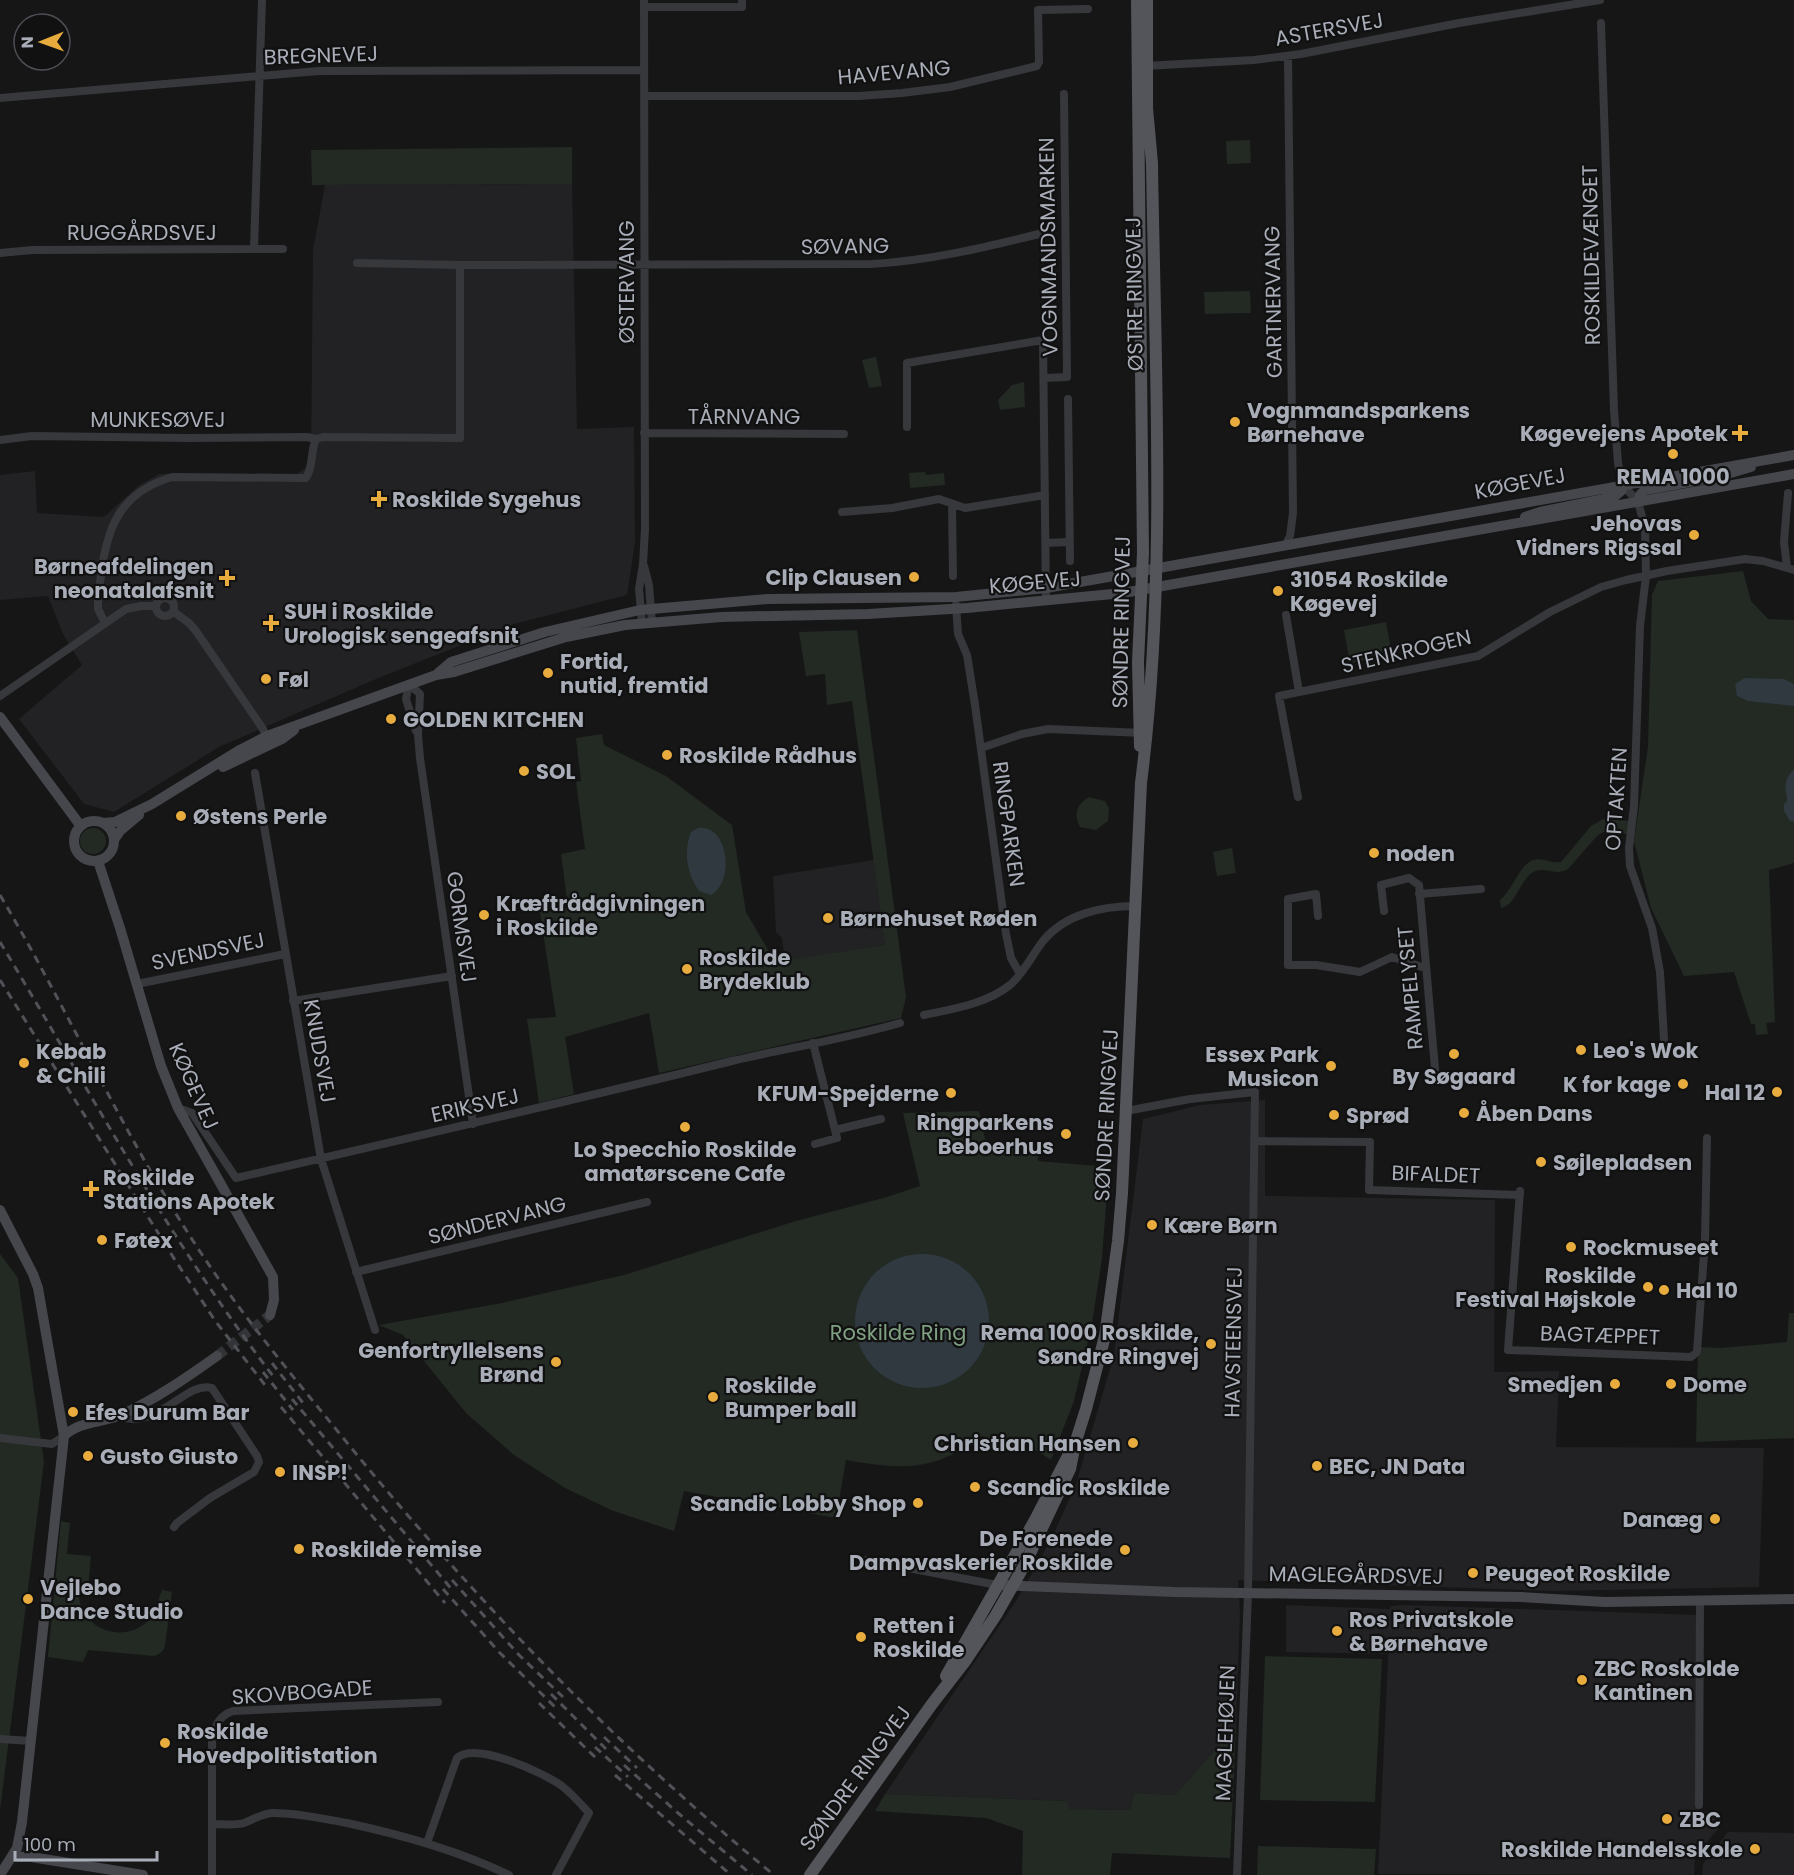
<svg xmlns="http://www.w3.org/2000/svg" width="1794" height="1875" font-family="Poppins,sans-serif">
<rect width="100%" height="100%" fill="#161617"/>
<path fill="#222224" d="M572,184L577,429L634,427L635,543L627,595L514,624L376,679L219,747L114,812L84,804L19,719L82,665L63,634L48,596L0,600V475L35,471L37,513L104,517L138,486L159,474H297L311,464L313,250L325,185Z
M874,860L885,945L785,961L782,938L776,932L773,876Z
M1265,1100V1196L1495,1200L1494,1372L1559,1371L1556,1447L1764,1448L1759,1587L1553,1591L1238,1580L1240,1611L1236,1726L1175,1795L1134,1793L1130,1810L1068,1809L1067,1801L885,1794L1016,1601L1051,1540L1076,1484L1114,1355L1143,1119L1200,1105Z
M1286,1605L1390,1609L1391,1606L1403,1605L1698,1615V1811L1720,1812L1718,1829L1695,1856L1694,1875L1378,1874L1389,1639L1387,1654L1286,1652Z
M1728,1832L1794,1833V1875H1702L1703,1864Z"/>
<path fill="#222a23" d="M1250,140L1251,163L1227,164L1226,141Z
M572,147V184L312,185L311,150Z
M1250,291L1251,313L1205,314L1204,292Z
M876,357L882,386L869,388L862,360Z
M1024,382L1025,407L1000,410L998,400L1012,385Z
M925,472L926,475L944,473L945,485L910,488L909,473Z
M1743,571L1751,601L1768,619L1794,620V863L1769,870L1775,1022L1766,1023L1768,1034L1756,1035L1755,1024H1751L1734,972L1684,976L1651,908L1634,841L1648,747L1652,595L1658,581Z
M1386,622L1392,655L1350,663L1344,630Z
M857,630L906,997L901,1018L659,1073L649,1013L565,1037L574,1094L539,1103L527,1019L556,1017L540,912L568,908L561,854L585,849L576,782L581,781L576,738L602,734L604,745L666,776L732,825L746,912L775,962L885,945L852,701L827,705L825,674L806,676L799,632Z
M1089,797L1105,801L1109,808L1108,821L1096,830L1080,827C1073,814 1077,804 1089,797Z
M1603,819L1630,821L1628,834L1603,832L1597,836L1568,869C1554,877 1544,865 1532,873C1519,882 1516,905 1501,908L1500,900C1512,891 1520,864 1533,860C1543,857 1552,864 1561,862L1591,826Z
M80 841a13 13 0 1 1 26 0a13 13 0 1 1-26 0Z
M1232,848L1236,873L1217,876L1213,852Z
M979,1111L985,1139L993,1143L1038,1147V1161L1109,1167L1102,1258L1092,1324L1074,1401L1051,1460L1034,1449L1005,1448L982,1436C934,1472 902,1470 846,1460L836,1518L684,1491L674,1531L611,1510L565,1488L514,1455L466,1413L403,1335L379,1325L502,1303L624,1275L796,1221L887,1197L920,1186L903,1113Z
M0,1254L18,1278L44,1462L0,1810Z
M1789,1313H1794V1438L1696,1442L1698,1347L1721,1348L1787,1342Z
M61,1521L70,1523L67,1554L91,1556L88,1590L79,1589C76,1627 122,1647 149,1620C158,1612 157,1601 162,1590L172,1592L165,1646C163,1652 160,1654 154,1656L88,1650L83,1662L48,1657Z
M1265,1656L1382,1659L1375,1802L1260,1800Z
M1236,1726L1230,1858L1112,1853L1110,1875H1022L1023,1831L986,1818L875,1811L885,1794L1067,1801L1069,1809L1130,1810L1134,1793L1175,1795Z
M1258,1846L1376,1849L1374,1875H1257Z"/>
<path fill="#2f393f" d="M1745,678L1784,679L1794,684V706L1748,701L1737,696L1735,684Z
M1794,769V822L1790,821L1784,811V804L1787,801C1786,786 1782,782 1794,769Z
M698,828C729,824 735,882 711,895L699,891C687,874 683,852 691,832Z
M855 1321a67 67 0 1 1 134 0a67 67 0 1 1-134 0Z"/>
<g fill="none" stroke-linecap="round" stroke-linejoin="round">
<path stroke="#333437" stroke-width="10" stroke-dasharray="10 5" stroke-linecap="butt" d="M217,1356L270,1315"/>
<path stroke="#37383c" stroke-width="8" d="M644,7H742V0
M1601,23L1614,410L1618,463L1623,485L1638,502L1645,527L1646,576L1640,626L1634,806L1629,848L1630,866L1652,928L1660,972L1665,1056
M1145,66L1254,60L1301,54L1459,23L1600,0
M644,96H859L902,93L950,87L1037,66L1039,62L1038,10L1088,9
M0,98L319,71L644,70
M254,249L262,0
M0,253L32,250L283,249
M357,263L460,265
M1044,378L1067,377L1064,94
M1068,399L1070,561
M907,427V363L1043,340L1046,601
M644,433L844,434
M0,440L32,436L188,438L307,437L316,439
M952,504L953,576
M842,512L892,508L939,499L965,508L1045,495
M1046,543L1069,542
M1285,546L1290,536L1293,513L1288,56
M644,566L649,585L652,623
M1787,567L1784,542L1788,493
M156 607a9 9 0 1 1 18 0a9 9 0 1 1-18 0Z
M956,605L958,634L967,655L975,705L1006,934L1011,958L1020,974
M174,612L189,623L196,631L263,729L268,740
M1286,615L1299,692
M105,623L98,609V599C105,543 108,496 172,477L306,478C314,465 310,452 316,439L323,437L460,438V265L871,264C929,261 986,247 1043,233
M642,623L639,589L643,564L645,529L644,0
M409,684L420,694L418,735L420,758L473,1124
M409,684L406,699L416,731
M0,696L126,609L141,606H156
M981,748L1022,734L1048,729L1143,733
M255,773L321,1159L375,1330
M1298,797L1279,696L1478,656L1550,612L1601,587L1626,580L1667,571L1745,559L1763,561L1794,570
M1419,894L1481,889
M1384,911L1381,885L1409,878L1419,885L1436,1080
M1318,916L1316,894L1288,899V965H1316L1360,972L1392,957L1425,968
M137,984L285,954
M293,1001L452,976
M924,1015C953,1009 986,1004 1010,985C1024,973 1032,955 1043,941C1065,914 1102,906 1135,906
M813,1043L835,1130L881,1119
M178,1108L192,1113L236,1178C401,1140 567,1102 732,1061C788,1048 845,1039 900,1023
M1126,1111L1190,1099L1255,1092L1248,1593L1237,1875
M1254,1141L1370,1142L1369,1190L1520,1195
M815,1144L837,1138L835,1130
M1520,1191L1508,1350L1691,1357L1697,1352L1705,1240L1707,1138
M356,1272L647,1202
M118,1416C158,1432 185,1380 212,1388L257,1456L259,1462L254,1472L210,1498L177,1523L174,1527
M0,1438L52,1444L64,1436
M867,1560L997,1585
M0,1739L31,1741
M1699,1805L1700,1600
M212,1824C222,1824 234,1826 244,1823C254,1819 263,1813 274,1813C298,1813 324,1819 347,1823C403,1835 457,1850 509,1875
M427,1843L457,1758C476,1741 544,1773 562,1786C572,1794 581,1804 589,1813L556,1875
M212,1875V1742C214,1728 218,1716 233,1711L438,1702"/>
<path stroke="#45474c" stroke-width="10" d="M1638,502L1640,495L1645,490L1717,477L1751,467
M1525,517L1540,512L1614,497L1622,490L1623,485
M438,673L451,662L545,632L640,610L768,599L956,597L1046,588L1794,455
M0,717L80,825
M223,767L282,739L294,730
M74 841a20 20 0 1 1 40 0a20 20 0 1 1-40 0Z
M103,823L115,822L152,804L238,751L267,736L436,675L454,672L566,637L625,625L721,617L868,614L967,608L1123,593L1794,474
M114,840L120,831L139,815
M98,861L120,928L161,1066L178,1108L273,1277L274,1300L270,1315
M0,1210L33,1274L38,1288L64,1436L22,1822L17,1848L0,1875
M64,1436C79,1421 102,1423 121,1415C156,1399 186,1378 217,1356
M997,1585L1175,1592L1521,1597L1605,1602L1794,1599
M12,1857H31L143,1875"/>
<path stroke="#53555b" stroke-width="12" d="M1137,0L1143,553L1138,662L1140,746
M946,1676L1035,1520L1071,1450
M810,1875L932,1704L966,1660L996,1615L1025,1564L1070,1469L1075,1444L1086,1409L1105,1336L1118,1241L1122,1193L1141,783C1167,578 1155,370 1152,163L1147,108V0"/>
<path stroke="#505257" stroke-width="3" stroke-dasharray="8 6" stroke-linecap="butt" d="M0,895C70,1013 125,1139 201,1253C244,1318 295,1379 344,1439C475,1600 613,1743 774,1875
M0,942C88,1088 169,1240 273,1376
M0,980L175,1260L216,1322L265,1385
M272,1363L303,1403
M263,1372L293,1410
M292,1399L454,1592
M281,1407L445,1603
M452,1580L519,1655L563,1697
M443,1589L499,1652L555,1707
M551,1694L606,1749
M539,1703L597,1759
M604,1737L637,1768
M595,1747L628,1777
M624,1765L678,1813L752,1875
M615,1775L731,1875"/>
</g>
<g fill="#e7ab3e" stroke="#111112" stroke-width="2">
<circle cx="1235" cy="422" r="6"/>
<path d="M1737 424h6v6h6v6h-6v6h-6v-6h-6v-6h6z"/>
<circle cx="1673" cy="454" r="6"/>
<path d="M376 490h6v6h6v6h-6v6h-6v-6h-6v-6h6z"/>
<circle cx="1694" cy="535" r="6"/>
<circle cx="914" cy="577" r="6"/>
<path d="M224 569h6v6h6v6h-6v6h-6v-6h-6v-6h6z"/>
<circle cx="1278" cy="591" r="6"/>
<path d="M268 614h6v6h6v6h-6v6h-6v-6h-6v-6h6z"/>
<circle cx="548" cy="673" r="6"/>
<circle cx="266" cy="679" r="6"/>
<circle cx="391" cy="719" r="6"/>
<circle cx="667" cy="755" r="6"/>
<circle cx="524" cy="771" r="6"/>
<circle cx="181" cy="816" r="6"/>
<circle cx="1374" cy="853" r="6"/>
<circle cx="484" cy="915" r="6"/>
<circle cx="828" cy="918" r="6"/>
<circle cx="687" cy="969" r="6"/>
<circle cx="1581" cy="1050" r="6"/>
<circle cx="1454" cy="1054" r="6"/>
<circle cx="24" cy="1063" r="6"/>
<circle cx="1331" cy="1066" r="6"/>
<circle cx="1683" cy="1084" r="6"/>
<circle cx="1777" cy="1092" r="6"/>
<circle cx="951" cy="1093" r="6"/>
<circle cx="1464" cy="1113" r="6"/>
<circle cx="1334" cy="1115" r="6"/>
<circle cx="685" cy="1127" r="6"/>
<circle cx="1066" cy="1134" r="6"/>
<circle cx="1541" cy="1162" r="6"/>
<path d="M88 1180h6v6h6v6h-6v6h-6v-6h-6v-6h6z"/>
<circle cx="1152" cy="1225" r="6"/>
<circle cx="102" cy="1240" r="6"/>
<circle cx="1571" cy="1247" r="6"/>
<circle cx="1648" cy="1287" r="6"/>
<circle cx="1664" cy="1290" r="6"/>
<circle cx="1211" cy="1344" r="6"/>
<circle cx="556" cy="1362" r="6"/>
<circle cx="1615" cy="1384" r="6"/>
<circle cx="1671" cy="1384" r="6"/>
<circle cx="713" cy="1397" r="6"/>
<circle cx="73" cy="1412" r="6"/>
<circle cx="1133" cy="1443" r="6"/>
<circle cx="88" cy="1456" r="6"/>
<circle cx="1317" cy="1466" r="6"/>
<circle cx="280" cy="1472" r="6"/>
<circle cx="975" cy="1487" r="6"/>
<circle cx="918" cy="1503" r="6"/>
<circle cx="1715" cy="1519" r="6"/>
<circle cx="299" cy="1549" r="6"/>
<circle cx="1125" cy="1550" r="6"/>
<circle cx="1473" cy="1573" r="6"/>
<circle cx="28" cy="1599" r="6"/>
<circle cx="1337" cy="1631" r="6"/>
<circle cx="861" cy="1637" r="6"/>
<circle cx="1582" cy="1680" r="6"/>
<circle cx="165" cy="1743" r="6"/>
<circle cx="1667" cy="1819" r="6"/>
<circle cx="1755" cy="1849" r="6"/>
</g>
<g text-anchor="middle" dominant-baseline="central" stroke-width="4.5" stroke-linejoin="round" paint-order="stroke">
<g font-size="21" fill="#a8adb7" stroke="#111112">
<text transform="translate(1329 29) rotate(-10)">ASTERSVEJ</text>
<text transform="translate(321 55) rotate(-2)">BREGNEVEJ</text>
<text transform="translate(894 72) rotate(-5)">HAVEVANG</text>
<text x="142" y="232">RUGGÅRDSVEJ</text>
<text transform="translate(845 246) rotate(-1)">SØVANG</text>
<text transform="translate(1048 247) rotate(-91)">VOGNMANDSMARKEN</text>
<text transform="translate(1591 255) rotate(-91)">ROSKILDEVÆNGET</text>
<text transform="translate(626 282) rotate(-90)">ØSTERVANG</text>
<text transform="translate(1134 294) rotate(-91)">ØSTRE RINGVEJ</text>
<text transform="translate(1273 302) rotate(-91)">GARTNERVANG</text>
<text x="744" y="416">TÅRNVANG</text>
<text x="158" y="419">MUNKESØVEJ</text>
<text transform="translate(1520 483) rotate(-11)">KØGEVEJ</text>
<text transform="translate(1035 582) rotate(-5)">KØGEVEJ</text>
<text transform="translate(1121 622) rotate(-89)">SØNDRE RINGVEJ</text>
<text transform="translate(1406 651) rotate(-13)">STENKROGEN</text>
<text transform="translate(1616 799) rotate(-86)">OPTAKTEN</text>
<text transform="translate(1009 824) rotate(82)">RINGPARKEN</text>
<text transform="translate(462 927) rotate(82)">GORMSVEJ</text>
<text transform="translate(208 951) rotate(-12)">SVENDSVEJ</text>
<text transform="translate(1410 988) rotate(-95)">RAMPELYSET</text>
<text transform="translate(320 1051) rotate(80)">KNUDSVEJ</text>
<text transform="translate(194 1086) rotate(66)">KØGEVEJ</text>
<text transform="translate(475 1105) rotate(-13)">ERIKSVEJ</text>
<text transform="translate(1106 1115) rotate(-87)">SØNDRE RINGVEJ</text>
<text transform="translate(1436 1174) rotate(2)">BIFALDET</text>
<text transform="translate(497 1220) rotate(-14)">SØNDERVANG</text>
<text transform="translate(1600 1335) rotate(2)">BAGTÆPPET</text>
<text transform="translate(1233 1342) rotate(-89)">HAVSTEENSVEJ</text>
<text transform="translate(1356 1575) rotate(1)">MAGLEGÅRDSVEJ</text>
<text transform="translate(302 1692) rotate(-4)">SKOVBOGADE</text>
<text transform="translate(1225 1733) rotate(-88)">MAGLEHØJEN</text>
<text transform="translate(855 1778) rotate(-54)">SØNDRE RINGVEJ</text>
</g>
<g font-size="21" font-weight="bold" fill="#a8adb7" stroke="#111112" text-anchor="start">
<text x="1247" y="410">Vognmandsparkens<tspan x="1247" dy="24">Børnehave</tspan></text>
<text x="1728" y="433" text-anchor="end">Køgevejens Apotek</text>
<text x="1673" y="476" text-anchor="middle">REMA 1000</text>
<text x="392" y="499">Roskilde Sygehus</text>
<text x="1682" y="523" text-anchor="end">Jehovas<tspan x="1682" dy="24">Vidners Rigssal</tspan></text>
<text x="214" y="566" text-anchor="end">Børneafdelingen<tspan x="214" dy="24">neonatalafsnit</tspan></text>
<text x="902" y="577" text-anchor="end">Clip Clausen</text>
<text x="1290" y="579">31054 Roskilde<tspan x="1290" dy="24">Køgevej</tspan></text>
<text x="284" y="611">SUH i Roskilde<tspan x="284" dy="24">Urologisk sengeafsnit</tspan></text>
<text x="560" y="661">Fortid,<tspan x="560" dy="24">nutid, fremtid</tspan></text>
<text x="278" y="679">Føl</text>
<text x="403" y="719">GOLDEN KITCHEN</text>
<text x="679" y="755">Roskilde Rådhus</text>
<text x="536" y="771">SOL</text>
<text x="193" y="816">Østens Perle</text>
<text x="1386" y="853">noden</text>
<text x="496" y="903">Kræftrådgivningen<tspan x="496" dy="24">i Roskilde</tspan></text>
<text x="840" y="918">Børnehuset Røden</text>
<text x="699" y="957">Roskilde<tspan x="699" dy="24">Brydeklub</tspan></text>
<text x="1593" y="1050">Leo's Wok</text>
<text x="36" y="1051">Kebab<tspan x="36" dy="24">&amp; Chili</tspan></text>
<text x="1319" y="1054" text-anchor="end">Essex Park<tspan x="1319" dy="24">Musicon</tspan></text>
<text x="1454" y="1076" text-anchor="middle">By Søgaard</text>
<text x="1671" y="1084" text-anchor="end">K for kage</text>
<text x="1765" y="1092" text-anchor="end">Hal 12</text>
<text x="939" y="1093" text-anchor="end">KFUM-Spejderne</text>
<text x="1476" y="1113">Åben Dans</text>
<text x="1346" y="1115">Sprød</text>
<text x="1054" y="1122" text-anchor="end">Ringparkens<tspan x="1054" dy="24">Beboerhus</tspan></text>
<text x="685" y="1149" text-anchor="middle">Lo Specchio Roskilde<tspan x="685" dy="24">amatørscene Cafe</tspan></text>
<text x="1553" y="1162">Søjlepladsen</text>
<text x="103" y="1177">Roskilde<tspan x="103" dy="24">Stations Apotek</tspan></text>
<text x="1164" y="1225">Kære Børn</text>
<text x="114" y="1240">Føtex</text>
<text x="1583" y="1247">Rockmuseet</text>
<text x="1636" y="1275" text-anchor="end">Roskilde<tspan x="1636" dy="24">Festival Højskole</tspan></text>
<text x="1676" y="1290">Hal 10</text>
<text x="1199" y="1332" text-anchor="end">Rema 1000 Roskilde,<tspan x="1199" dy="24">Søndre Ringvej</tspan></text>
<text x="544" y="1350" text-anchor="end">Genfortryllelsens<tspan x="544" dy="24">Brønd</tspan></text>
<text x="1603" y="1384" text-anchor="end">Smedjen</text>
<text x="1683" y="1384">Dome</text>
<text x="725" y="1385">Roskilde<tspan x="725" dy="24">Bumper ball</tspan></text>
<text x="85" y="1412">Efes Durum Bar</text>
<text x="1121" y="1443" text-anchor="end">Christian Hansen</text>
<text x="100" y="1456">Gusto Giusto</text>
<text x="1329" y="1466">BEC, JN Data</text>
<text x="292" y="1472">INSP!</text>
<text x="987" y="1487">Scandic Roskilde</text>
<text x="906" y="1503" text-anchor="end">Scandic Lobby Shop</text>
<text x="1703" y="1519" text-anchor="end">Danæg</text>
<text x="1113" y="1538" text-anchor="end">De Forenede<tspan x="1113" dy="24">Dampvaskerier Roskilde</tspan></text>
<text x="311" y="1549">Roskilde remise</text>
<text x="1485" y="1573">Peugeot Roskilde</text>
<text x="40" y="1587">Vejlebo<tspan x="40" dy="24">Dance Studio</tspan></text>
<text x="1349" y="1619">Ros Privatskole<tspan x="1349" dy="24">&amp; Børnehave</tspan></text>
<text x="873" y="1625">Retten i<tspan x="873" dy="24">Roskilde</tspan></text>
<text x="1594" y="1668">ZBC Roskolde<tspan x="1594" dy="24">Kantinen</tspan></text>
<text x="177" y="1731">Roskilde<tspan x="177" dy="24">Hovedpolitistation</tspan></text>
<text x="1679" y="1819">ZBC</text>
<text x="1743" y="1849" text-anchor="end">Roskilde Handelsskole</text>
</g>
<g font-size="21" fill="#80a082" stroke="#111112">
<text x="898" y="1332">Roskilde Ring</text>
</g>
</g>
<g transform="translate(42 42) rotate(269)"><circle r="28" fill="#111112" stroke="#4d4f54" stroke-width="1.5"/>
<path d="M0-4.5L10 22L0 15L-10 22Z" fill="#e7ab3e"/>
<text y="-9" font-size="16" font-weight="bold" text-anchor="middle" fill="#a8adb7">N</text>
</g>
<path d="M15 1851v9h142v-9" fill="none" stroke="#a8adb7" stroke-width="3"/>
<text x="24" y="1851" font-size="18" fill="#a8adb7" stroke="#111112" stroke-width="4.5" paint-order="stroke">100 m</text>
</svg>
